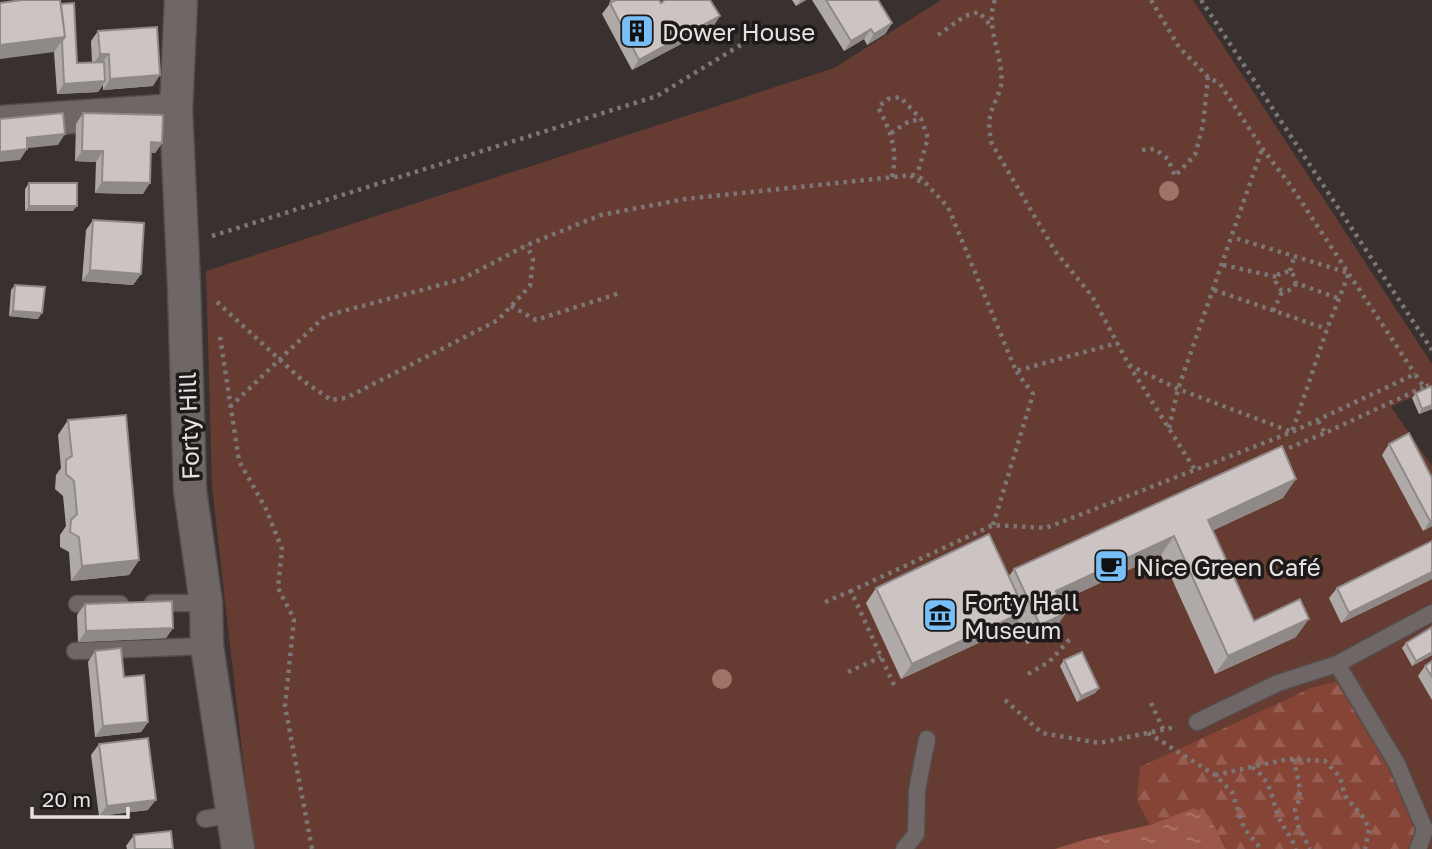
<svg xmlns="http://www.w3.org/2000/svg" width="1432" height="849" font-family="'Golos Text',sans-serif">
<defs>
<pattern id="forest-firs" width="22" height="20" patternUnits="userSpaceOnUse" patternTransform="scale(1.75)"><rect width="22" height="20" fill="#864436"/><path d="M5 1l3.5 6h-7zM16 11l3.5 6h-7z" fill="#975f53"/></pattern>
<pattern id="water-ripples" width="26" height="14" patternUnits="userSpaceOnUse" patternTransform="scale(1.75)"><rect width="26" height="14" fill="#9b5748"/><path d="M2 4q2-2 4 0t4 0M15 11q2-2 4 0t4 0" fill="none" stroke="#ae776b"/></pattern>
</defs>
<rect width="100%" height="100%" fill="#383130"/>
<path fill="#663b32" d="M941,0H1193L1432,364V388L1391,407L1432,466V849H253L212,486L206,271L834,68Z"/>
<path fill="url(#forest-firs)" d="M1338,681L1395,770L1417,830L1410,849H1226L1223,840L1194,808L1150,825L1137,801L1140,767L1311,688Z"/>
<path fill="url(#water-ripples)" d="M1194,808L1209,816L1226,849H1055L1087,839L1150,825Z"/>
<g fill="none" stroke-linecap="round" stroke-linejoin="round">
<g stroke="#534d4c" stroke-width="19">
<path id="lane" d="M153,603H206
M77,604H120
M75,651L207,646
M1337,664L1397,764L1425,830L1418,849
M1197,722L1278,683L1337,664L1432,613
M205,819L233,814
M904,849L916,834L917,790L927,739"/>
</g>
<g stroke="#534d4c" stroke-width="35">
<path id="street" d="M181,0L176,110L184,286L190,490L206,603L207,646L238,849
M0,122L176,110"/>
</g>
<path stroke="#7c7675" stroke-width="4.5" stroke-dasharray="3.5 5" stroke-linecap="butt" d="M995,0C984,28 1005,58 1001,86C1000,91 997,97 995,102C988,117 988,128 992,144L1055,251L1092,296L1129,365L1195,470
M1151,0L1179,47L1208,77L1220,84L1262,148L1291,186L1415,374
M1201,0L1432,350
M938,35L965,16L979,12L991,26
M891,133L908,122L921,119
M1142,150L1155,149L1168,159L1175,176L1195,155L1203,125L1208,77
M911,175L915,180L925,182
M892,177C898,149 891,132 878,107L888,99L900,97L921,119L928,138L917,175
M212,236L657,96L757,35
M1223,265L1277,277
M1290,271L1294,257
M1296,283C1293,290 1288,292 1281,290L1276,282L1279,274L1290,271L1295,277L1296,283L1340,299
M1214,290L1327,329
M217,302L302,380L331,400L346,398L498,320L530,286L533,260L527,245
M511,306L536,320L620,293
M1273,311L1283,290
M220,337L239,461L266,509L282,549L278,588L294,619L285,706L312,849
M1129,365L1178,389L1292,432L1327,329L1349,273L1232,237
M230,407L325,316L462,279L527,245L601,215L685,199L913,175L921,178L948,207L1016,371L1117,343
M1318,421L1325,433L1424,387
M1169,428L1178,389L1262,149
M1289,448L1325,433
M993,525L1033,394L1016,371
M825,602L851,591
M848,672L881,657
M1028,674L1049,662L1070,639
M894,685L851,591L993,525L1046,528L1292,432L1415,374L1424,387L1432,384
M1005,700L1042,733L1099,743L1176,727
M1151,703L1163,729
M1148,733L1215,775L1232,792L1244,828L1261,849
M1293,759L1299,782L1300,798L1295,809L1298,825L1310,849
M1252,767C1274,783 1270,798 1280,820C1285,830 1292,838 1296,849
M1215,775L1288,759L1325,761L1340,777L1345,796L1364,818L1369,829L1365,849"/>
<use href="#lane" stroke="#6e6765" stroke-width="16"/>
<use href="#street" stroke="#6e6765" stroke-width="32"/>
</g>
<g fill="#a17268">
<circle cx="1169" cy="191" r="10"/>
<circle cx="722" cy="679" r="10"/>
</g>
<path fill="#afa9a7" d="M60,0L77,63L92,62L91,41L98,31L153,86L103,90V85L98,92L57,94L54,52Z
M610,0H659L661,3L713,27L632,70L602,14L611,2Z
M792,0H806L796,6Z
M812,0H878L892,23L885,34L867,45L864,39L844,51Z
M83,113L162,143L155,153H151L143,194L95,193L96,162L75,161L76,124Z
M29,183L73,211H25V189Z
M93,220L141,274L133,285L82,281L86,230Z
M15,285L38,319L9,316L11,290Z
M1432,386V409L1419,414L1412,398L1416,393Z
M68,420L139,560L129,575L71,581L69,552L60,547V535L66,526L63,496L55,489L56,475L61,468L58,435Z
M1409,433L1432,526L1423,531L1382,455L1389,444Z
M1283,498L1213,530L1254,621L1296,637L1215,674L1161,555L1061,601L1053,632L1027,644L1017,623L1015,626L901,679L866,603L876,588L1009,576L1014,569Z
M1432,541V579L1341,623L1329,598L1337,588Z
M85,604L173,628L166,638L78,642L77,615Z
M1406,643L1432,655L1412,666L1402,648Z
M95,651L124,677L148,722L141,732L95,737L88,662Z
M1064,660L1099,688L1095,693L1077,702L1060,666Z
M1432,661V700L1418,676L1425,666Z
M99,744L148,810L99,816L91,755Z
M134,835L173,849H127L126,846Z"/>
<path fill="#8f8988" d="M801,0H806L796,6Z
M720,16L713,27L632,70L639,60Z
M892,23L885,34L867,45L874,34Z
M871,29L864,39L844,51L851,41Z
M65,37L54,52L0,59V45Z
M100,54H109L101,64L93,65Z
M160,75L153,86L103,90L110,79Z
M105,81L98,92L57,94L64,84Z
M65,134L58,145L19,149L27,138Z
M151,142L162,143L155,153H144Z
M27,149L20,160L0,162V152Z
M82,151H103L96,162L75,161Z
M102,182L150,183L143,194L95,193Z
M29,206H77L73,211H25Z
M90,270L141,274L133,285L82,281Z
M13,311L42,313L38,319L9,316Z
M1432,405V409L1419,414L1422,409Z
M1296,479L1283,498L1195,539L1208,520Z
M1432,520V526L1423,531L1430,521Z
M1174,536L1161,555L1043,609L1056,591Z
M139,560L129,575L71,581L82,566Z
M1432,572V579L1341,623L1349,613Z
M1025,611L1015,626L901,679L912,664Z
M1066,613L1053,632L1027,644L1040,625Z
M1309,619L1296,637L1215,674L1228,656Z
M173,628L166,638L78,642L86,631Z
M1432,652V655L1412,666L1416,661Z
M1099,688L1095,693L1077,702L1081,696Z
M148,722L141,732L95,737L103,726Z
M156,800L148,810L99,816L107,806Z"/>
<path fill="#ccc4c2" stroke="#8f8988" stroke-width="2" d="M22,0H60L65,37L0,45V3Z
M616,0H659L661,3L665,0H710L720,16L639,60L610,3Z
M826,0H878L892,23L874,34L871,29L851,41Z
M74,3L77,63L104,62L105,81L64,84L62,41L65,37L61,4Z
M157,27L160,75L110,79L109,54H100L98,31Z
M63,113L65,134L27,138V149L0,152V119Z
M83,113L163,115L162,143L151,142L150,183L102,182L103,151H82Z
M29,183H77V206H29Z
M93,220L144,223L141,274L90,270Z
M15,285L45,287L42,313L13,311Z
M1432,386V405L1422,409L1416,393Z
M126,415L139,560L82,566L79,537L70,532L71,520L77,514L74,481L66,474V460L72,456L68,420Z
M1409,433L1432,478V520L1430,521L1389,444Z
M1282,446L1296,479L1208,520L1254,621L1300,599L1309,619L1228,656L1174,536L1056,591L1066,613L1040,625L1014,569Z
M989,534L1025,611L912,664L876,588Z
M1432,541V572L1349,613L1337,588Z
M172,601L173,628L86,631L85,604Z
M1432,627V652L1416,661L1406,643Z
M121,648L124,677L144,675L148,722L103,726L95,651Z
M1082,652L1099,688L1081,696L1064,660Z
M1432,661V677L1425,666Z
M148,738L156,800L107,806L99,744Z
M171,831L173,849H135L134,835Z"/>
<defs>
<g id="building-square" transform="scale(1.75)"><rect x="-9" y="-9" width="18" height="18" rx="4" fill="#78bff7" stroke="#1d1a19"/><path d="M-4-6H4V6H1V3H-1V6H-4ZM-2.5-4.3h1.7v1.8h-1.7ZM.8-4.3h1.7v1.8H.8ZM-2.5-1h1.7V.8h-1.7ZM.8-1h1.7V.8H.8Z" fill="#111"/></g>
<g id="cafe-square" transform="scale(1.75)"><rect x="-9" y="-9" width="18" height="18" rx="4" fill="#78bff7" stroke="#1d1a19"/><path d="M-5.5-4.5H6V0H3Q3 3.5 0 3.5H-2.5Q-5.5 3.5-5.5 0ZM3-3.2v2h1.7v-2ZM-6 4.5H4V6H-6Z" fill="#111"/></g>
<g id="museum-square" transform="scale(1.75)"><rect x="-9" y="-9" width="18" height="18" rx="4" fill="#78bff7" stroke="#1d1a19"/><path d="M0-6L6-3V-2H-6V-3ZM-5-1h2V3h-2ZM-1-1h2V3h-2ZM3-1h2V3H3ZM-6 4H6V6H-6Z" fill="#111"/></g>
</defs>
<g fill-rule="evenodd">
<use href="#building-square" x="637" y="31"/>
<use href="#cafe-square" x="1111" y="566"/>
<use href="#museum-square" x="940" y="615"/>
</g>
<g text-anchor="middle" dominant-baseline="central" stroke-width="7" stroke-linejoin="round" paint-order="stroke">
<g font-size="24" fill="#e6e2e1" stroke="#1d1a19" text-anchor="start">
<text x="662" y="31">Dower House</text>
<text x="1136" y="566">Nice Green Café</text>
<text x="964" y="601">Forty Hall<tspan x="964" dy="28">Museum</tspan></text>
</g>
<g font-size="24" fill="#e6e2e1" stroke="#1d1a19">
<text transform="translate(188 426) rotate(-92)">Forty Hill</text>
</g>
</g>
<path d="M32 807v10h96v-10" fill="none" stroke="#e6e2e1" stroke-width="3.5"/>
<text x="42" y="807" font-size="21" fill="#e6e2e1" stroke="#1d1a19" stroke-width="5" paint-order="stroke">20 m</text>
</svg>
